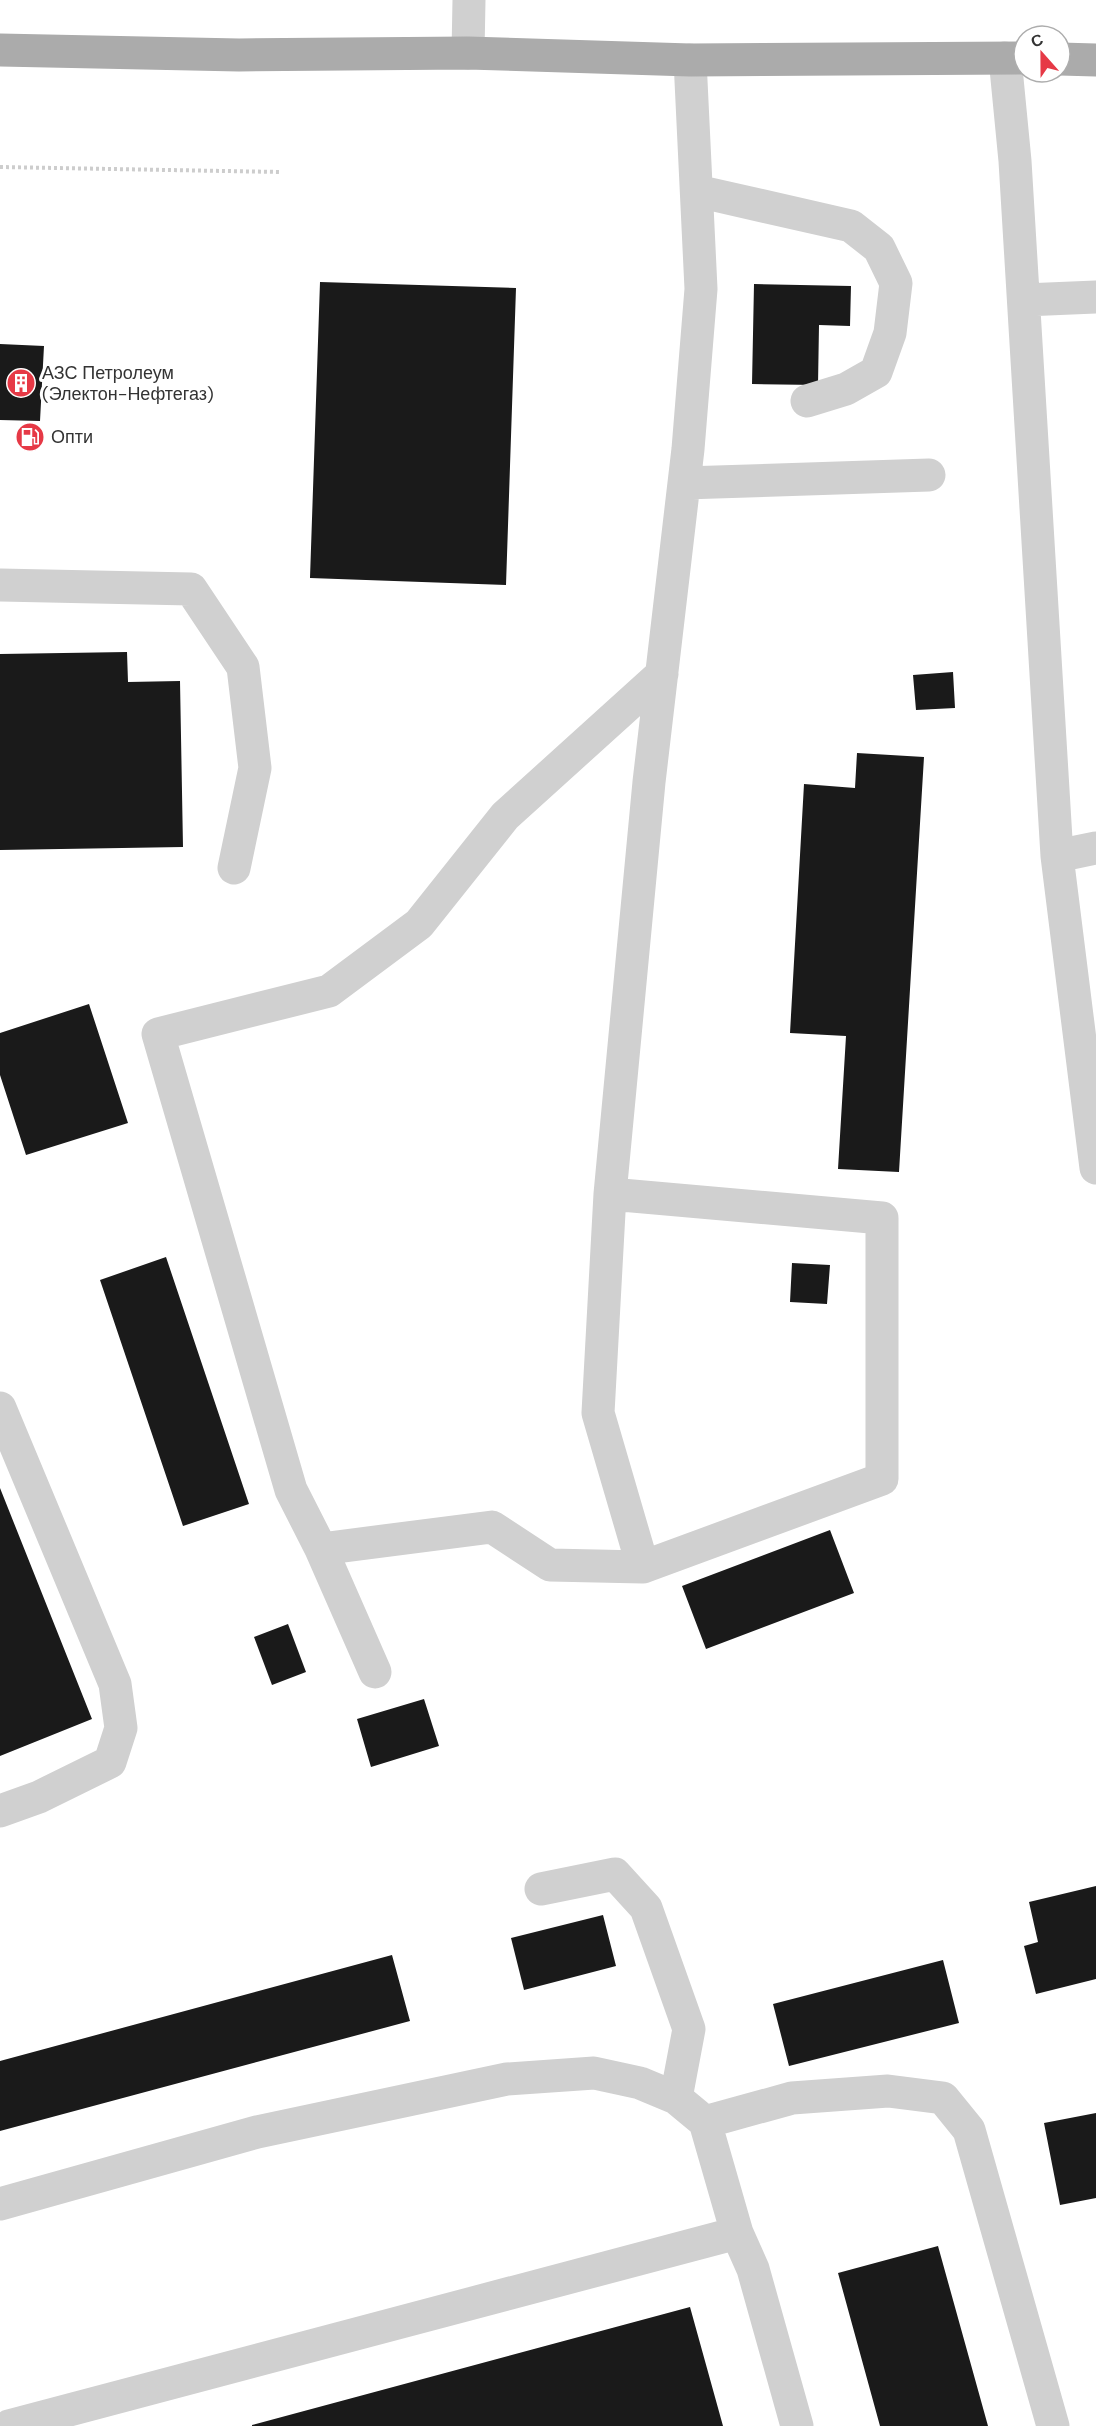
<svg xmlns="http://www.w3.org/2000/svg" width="1096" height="2426" font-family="'DM Sans',sans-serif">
<rect width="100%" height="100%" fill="#fff"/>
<path fill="#1a1a1a" d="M320,282L516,288L506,585L310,578Z
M754,284L851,286L850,326L819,325L818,385L752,384Z
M0,344L44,346L40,421L0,420Z
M127,652L128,682L180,681L183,847L0,850V654Z
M953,672L955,708L916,710L913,675Z
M857,753L924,757L899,1172L838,1169L846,1036L790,1033L804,784L855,788Z
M89,1004L128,1123L26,1155L0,1075V1033Z
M166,1257L249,1504L183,1526L100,1280Z
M792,1263L830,1265L827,1304L790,1302Z
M0,1488L92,1719L0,1756Z
M830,1530L854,1593L706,1649L682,1586Z
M288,1624L306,1672L272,1685L254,1637Z
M424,1699L439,1746L371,1767L357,1719Z
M1096,1886V1979L1036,1994L1024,1946L1038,1942L1029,1902Z
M603,1915L616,1966L524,1990L511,1938Z
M392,1955L410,2021L0,2131V2061Z
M943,1960L959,2023L789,2066L773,2004Z
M1096,2113V2198L1060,2205L1044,2123Z
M938,2246L988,2426H880L838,2273Z
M690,2307L723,2426H252V2425Z"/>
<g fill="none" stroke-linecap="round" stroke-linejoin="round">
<path stroke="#cdcdcd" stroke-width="4" stroke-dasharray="3 3" stroke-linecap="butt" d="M0,167L280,172"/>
<path stroke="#d0d0d0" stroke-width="33" d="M468,53L469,0
M1005,58L1015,161L1057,856L1096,1168
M697,191L851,226L879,248L896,283L890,333L876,372L846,389L807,401
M1024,300L1096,297
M684,483L929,475
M0,585L191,589L243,667L255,768L234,868
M1057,856L1096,848
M610,1194L882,1218V1479L643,1567L598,1413L610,1194L649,782L688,449L701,289L690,60
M0,1408L115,1684L121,1728L110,1762L39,1797L0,1811
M321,1549L291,1490L158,1034L329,991L419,924L505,816L662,674
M375,1672L321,1549L492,1527L550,1565L643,1567
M541,1889L615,1874L646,1908L689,2029L676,2098
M705,2122L792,2098L888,2091L943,2098L969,2130L1053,2426
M0,2204L257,2132L507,2079L594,2073L640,2083L676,2098L705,2122L737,2233L9,2426
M737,2233L753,2269L797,2426"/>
<path stroke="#ababab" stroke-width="33" d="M0,50L239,55L468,53L690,60L1024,58
M1060,59L1096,60"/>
</g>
<defs>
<g id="building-disc" transform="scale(1.5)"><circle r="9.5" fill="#e63946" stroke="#fff"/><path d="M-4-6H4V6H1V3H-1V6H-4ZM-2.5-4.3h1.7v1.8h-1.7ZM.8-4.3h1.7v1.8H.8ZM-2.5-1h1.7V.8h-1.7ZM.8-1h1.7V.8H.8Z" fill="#fff"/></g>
<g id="fuel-disc" transform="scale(1.5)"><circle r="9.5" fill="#e63946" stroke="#fff"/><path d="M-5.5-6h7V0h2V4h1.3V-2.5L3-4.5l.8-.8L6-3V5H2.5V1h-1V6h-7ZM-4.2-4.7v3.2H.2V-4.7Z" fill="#fff"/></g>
</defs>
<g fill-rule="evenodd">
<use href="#building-disc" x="21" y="383"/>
<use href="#fuel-disc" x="30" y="437"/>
</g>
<g text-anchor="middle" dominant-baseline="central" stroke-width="6" stroke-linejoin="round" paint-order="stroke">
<g font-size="18" fill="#333" stroke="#fff" text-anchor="start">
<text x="42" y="373">АЗС Петролеум<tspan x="42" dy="21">(Электон-Нефтегаз)</tspan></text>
<text x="51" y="437">Опти</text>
</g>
</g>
<g transform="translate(1042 54) rotate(339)"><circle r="28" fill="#ffffff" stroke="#adadad" stroke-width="1.5"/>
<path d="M0-4.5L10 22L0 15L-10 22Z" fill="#e63946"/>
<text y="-9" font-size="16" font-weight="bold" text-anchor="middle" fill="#333333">С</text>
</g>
</svg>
